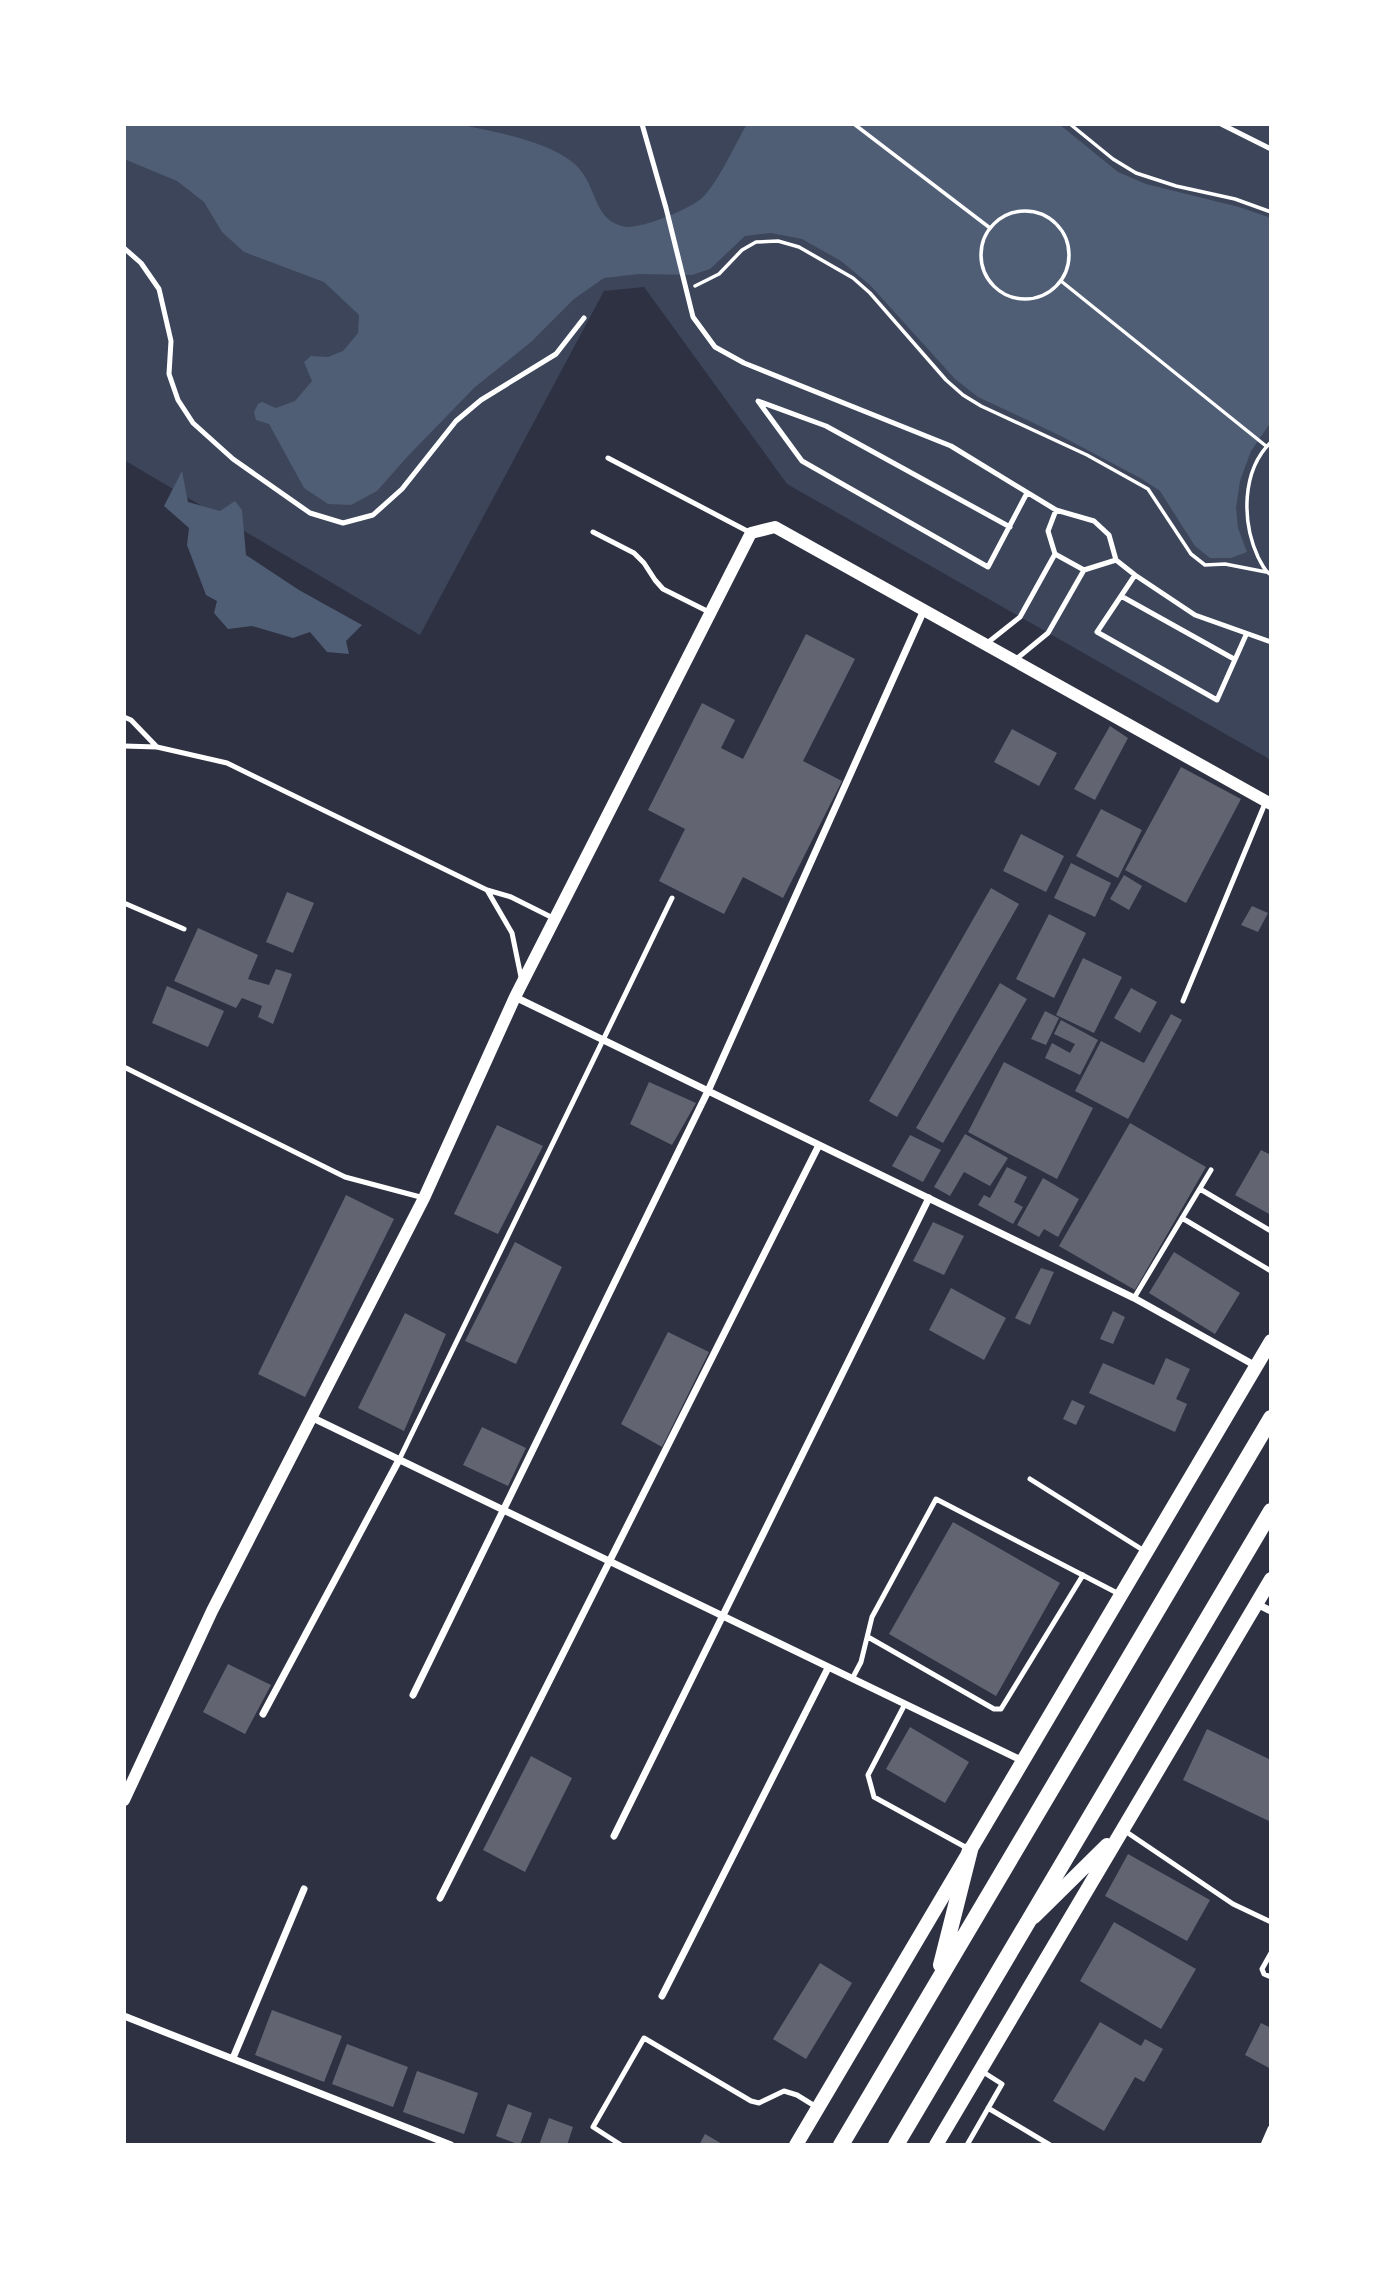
<svg xmlns="http://www.w3.org/2000/svg" width="1395" height="2269" font-family="Barlow,sans-serif">
<rect width="100%" height="100%" fill="#2d3142"/>
<path fill="#3c4559" d="M124,124H1271V760L787,484L644,287L604,291L420,635L124,460Z"/>
<path fill="#4f5d75" d="M124,124H459C493,132 542,139 571,161C593,177 592,204 608,219C613,223 622,227 627,227C645,227 688,210 702,198C718,183 735,144 747,124H1059L1118,172L1146,184L1239,207L1271,218V422L1251,451L1240,481L1236,508L1238,528L1247,552L1231,558H1210L1195,546L1160,491L1142,479L1061,436L978,397L955,379L870,285L841,261L802,239L771,233L745,236L710,269L692,275L639,274L604,278L574,299L531,342L475,387L408,456L377,491L351,505L328,504L304,488L269,424L256,420L254,412L258,404L262,402L276,408L295,401L312,381L304,362L311,356L328,357L343,351L358,333L359,315L324,282L244,252L222,232L204,202L177,181L124,159Z
M182,471L188,502L220,511L235,501L242,510L246,555L299,590L362,625L346,641L349,654L327,652L310,632L293,638L252,626L228,629L214,613L217,601L206,595L187,545L189,528L164,506Z"/>
<path fill="#626471" d="M806,634L855,659L803,761L842,781L783,898L743,877L724,914L659,881L685,829L648,810L702,703L735,720L721,748L743,759Z
M1110,726L1128,738L1095,800L1074,789Z
M1012,729L1057,753L1039,786L994,762Z
M1181,767L1241,799L1186,903L1125,870Z
M1101,809L1142,830L1118,878L1076,856Z
M1021,834L1064,856L1046,892L1003,871Z
M1071,863L1111,883L1095,917L1054,898Z
M1124,875L1142,886L1129,910L1110,899Z
M991,888L1019,904L897,1117L869,1101Z
M287,892L314,903L293,953L266,942Z
M1252,906L1268,913L1258,932L1241,925Z
M1049,914L1086,933L1054,998L1016,979Z
M198,928L258,955L248,979L269,985L276,969L292,974L273,1024L258,1017L262,1006L242,998L236,1008L174,981Z
M1083,958L1122,977L1094,1033L1056,1015Z
M1000,983L1027,999L943,1143L916,1128Z
M167,986L224,1011L208,1047L152,1023Z
M1131,988L1157,1002L1140,1033L1114,1018Z
M1045,1011L1059,1018L1046,1045L1031,1039Z
M1171,1014L1182,1020L1128,1119L1075,1091L1101,1041L1144,1063Z
M1061,1020L1098,1040L1080,1075L1045,1058L1052,1043L1070,1053L1075,1044L1054,1034Z
M1004,1062L1093,1108L1057,1179L968,1132Z
M649,1082L696,1103L672,1145L630,1124Z
M1130,1123L1206,1167L1135,1290L1059,1246Z
M497,1125L543,1146L498,1234L454,1214Z
M965,1134L1008,1158L990,1186L964,1172L950,1196L934,1187Z
M910,1135L941,1150L923,1182L892,1166Z
M1261,1150L1271,1155V1215L1235,1195Z
M1007,1167L1027,1177L1014,1202L1023,1207L1013,1224L978,1205L984,1195L990,1198Z
M1043,1178L1079,1199L1058,1237L1044,1229L1039,1237L1017,1225Z
M346,1195L394,1219L305,1397L258,1374Z
M933,1222L964,1236L944,1275L913,1261Z
M515,1242L562,1267L516,1364L465,1341Z
M1174,1252L1240,1293L1215,1334L1149,1293Z
M1041,1268L1054,1272L1030,1325L1015,1318Z
M951,1288L1006,1318L984,1360L929,1330Z
M1113,1311L1125,1317L1113,1344L1100,1339Z
M405,1313L446,1334L404,1431L358,1408Z
M668,1332L709,1352L662,1447L621,1424Z
M1166,1358L1190,1369L1176,1399L1187,1404L1175,1432L1089,1393L1103,1363L1154,1385Z
M1072,1400L1085,1406L1076,1425L1063,1419Z
M482,1427L526,1448L508,1486L463,1465Z
M953,1522L1060,1583L996,1696L889,1634Z
M228,1664L271,1685L245,1734L203,1712Z
M910,1727L969,1762L945,1803L886,1769Z
M1207,1729L1271,1760V1822L1183,1780Z
M531,1756L572,1778L525,1872L483,1850Z
M1128,1854L1210,1900L1187,1941L1105,1896Z
M1114,1922L1196,1969L1161,2029L1080,1981Z
M820,1963L852,1983L806,2059L773,2039Z
M272,2010L342,2036L324,2082L255,2055Z
M1100,2022L1141,2046L1145,2039L1163,2049L1144,2082L1135,2077L1104,2131L1053,2101Z
M1261,2023L1271,2028V2069L1245,2055Z
M347,2044L408,2067L393,2107L332,2084Z
M417,2071L478,2093L464,2134L403,2112Z
M508,2104L532,2113L520,2145L496,2136Z
M549,2118L573,2127L567,2145H539Z
M705,2134L724,2145H699Z"/>
<g fill="none" stroke-linecap="round" stroke-linejoin="round">
<path stroke="#fff" stroke-width="3.5" d="M854,124L990,228
M1070,124L1113,159L1136,173L1176,186L1235,199L1271,212
M981 255a44 44 0 1 1 88 0a44 44 0 1 1-88 0Z
M1061,281L1266,446
M695,286L719,274L742,250L756,242L778,241L799,247L853,278L870,293L946,380L963,395L981,406L1087,455L1148,489L1191,554L1205,565L1225,564L1266,572
M1271,442C1241,471 1242,522 1258,557C1262,564 1264,571 1271,575"/>
<path stroke="#fff" stroke-width="5" d="M642,124L666,208L693,317L715,347L744,363L951,446L1056,510L1094,521L1109,535L1116,560L1135,575L1195,615L1271,642
M1221,124L1271,149
M124,248L141,263L159,289L171,341L169,374L178,400L193,423L233,459L310,513L343,523L373,515L402,489L456,421L481,400L556,354L584,318
M608,458L751,533
M1056,510L1048,531L1055,554L1084,570L1116,560
M1010,527L826,426L758,401L802,461L988,567L1027,493
M593,532L634,553L644,563L655,580L663,589L711,613
M1135,575L1097,632L1217,700L1246,635
M1121,596L1234,659
M986,644L1020,617L1055,554
M1015,660L1048,633L1084,570
M124,717L131,720L157,747
M124,746L157,747L227,763L487,890L511,897L553,918
M487,890L512,933L521,977
M124,903L184,929
M1183,1001L1266,801
M124,1067L345,1177L424,1198
M1200,1189L1271,1231
M1182,1218L1271,1271
M1134,1298L1211,1170
M399,1460L672,898
M1030,1479L1146,1552
M868,1637L994,1709H1001L1083,1575
M852,1679L861,1662L872,1617L936,1499L1121,1595
M905,1704L868,1775L874,1797L967,1848
M1125,1831L1233,1904L1271,1922
M1271,1953L1262,1969L1264,1974L1271,1977
M988,2108L1050,2145
M621,2145L593,2127L644,2038L751,2101L759,2103L784,2091L797,2095L818,2108
M967,2145L1002,2084L980,2070"/>
<path stroke="#fff" stroke-width="7" d="M515,997L1134,1298L1256,1366
M311,1417L1023,1761
M1257,1604L1271,1611
M413,1695L708,1091L924,610
M263,1714L399,1460
M614,1836L929,1198
M440,1898L819,1145
M662,1996L828,1668
M124,2016L451,2145
M233,2058L304,1889
M1264,2145L1271,2129"/>
<path stroke="#fff" stroke-width="12" d="M124,1800L212,1611L424,1198L515,997L751,533L775,527L1271,804"/>
<path stroke="#fff" stroke-width="14" d="M1034,1917L1107,1845
M796,2145L1271,1341
M936,2145L1271,1579"/>
<path stroke="#fff" stroke-width="16" d="M941,1965L970,1850
M841,2145L1271,1418
M896,2145L1271,1511"/>
</g>
<rect width="1395" height="2269" fill="none" stroke="#ffffff" stroke-width="252"/>
</svg>
